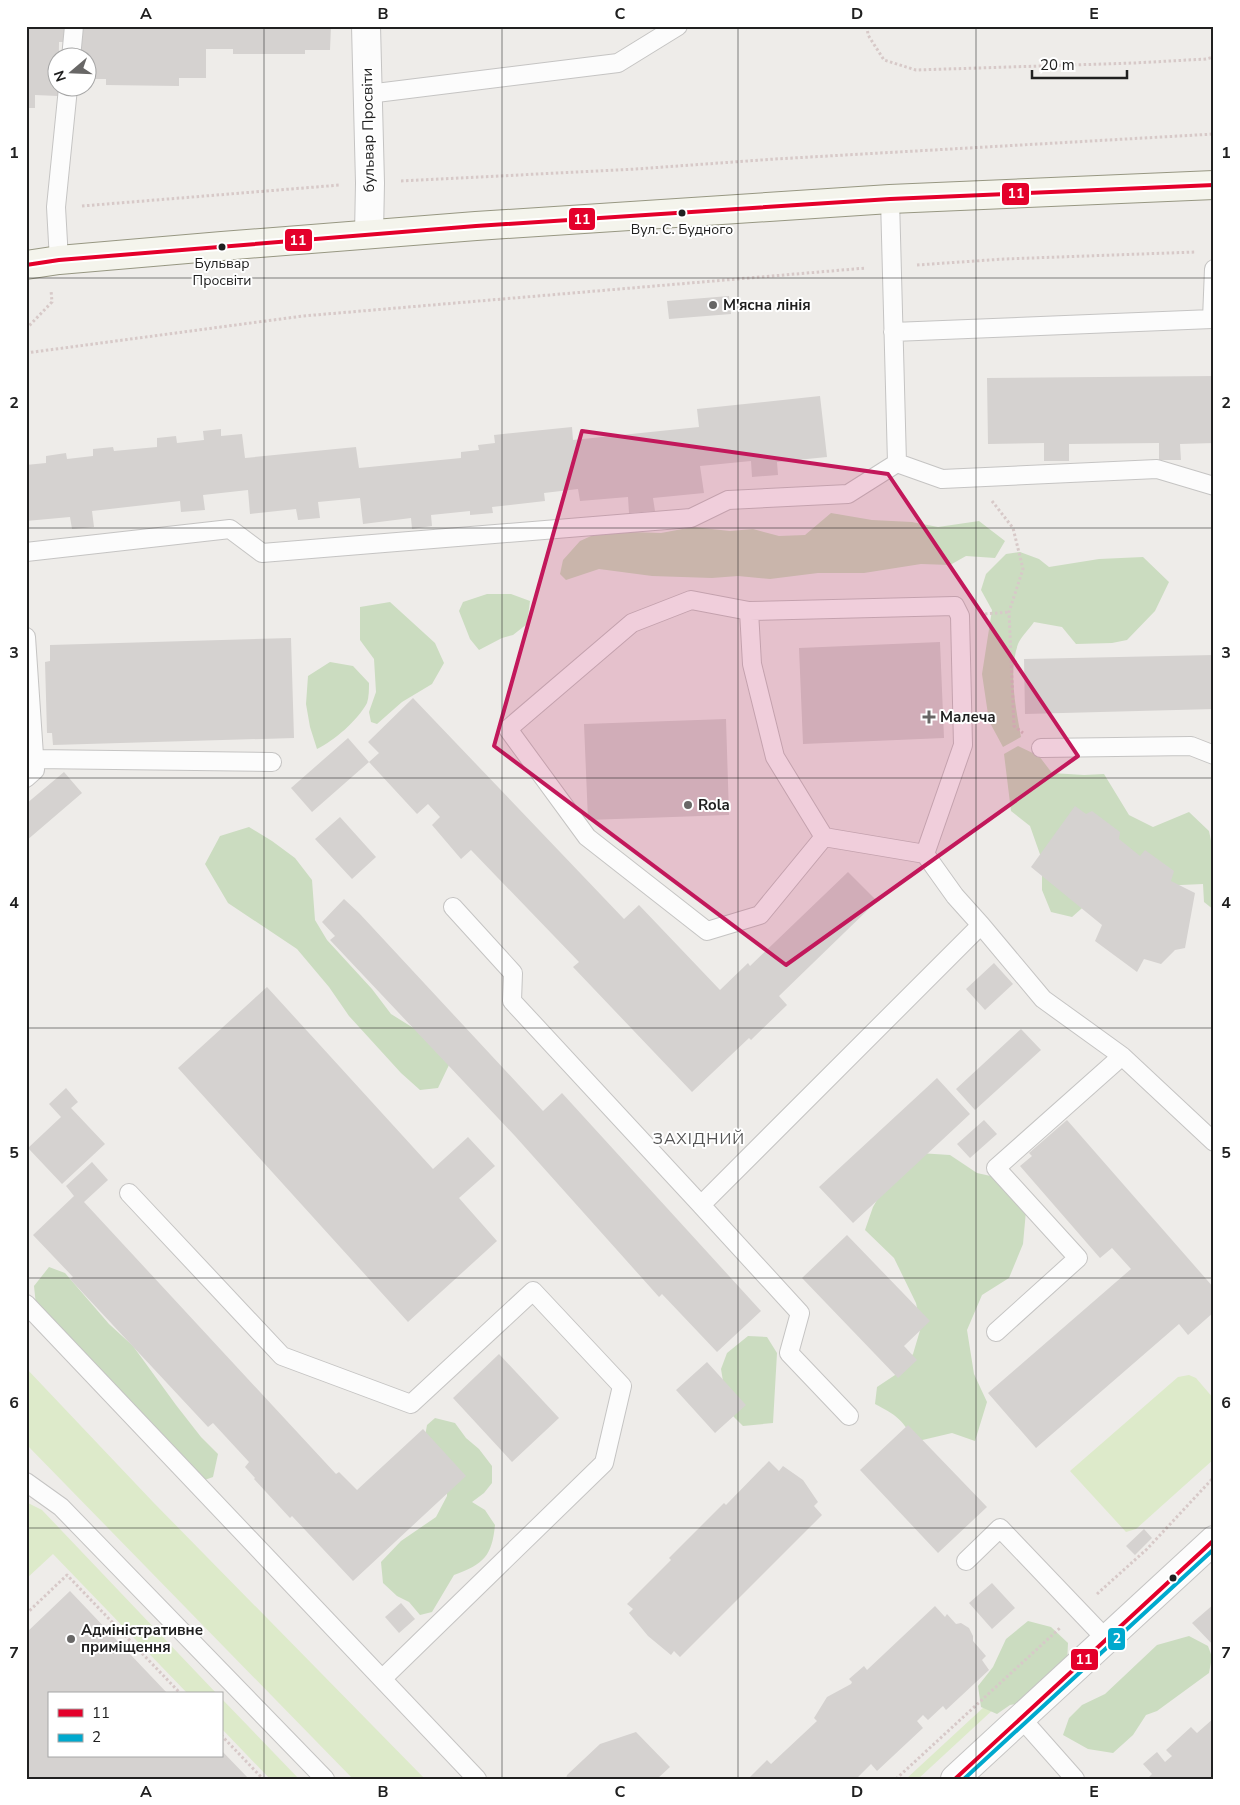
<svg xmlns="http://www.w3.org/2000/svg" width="1240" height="1805" font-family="'Nunito Sans',sans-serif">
<rect width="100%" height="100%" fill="#eeece9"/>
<path fill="#ddeaca" d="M26,1368L153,1502L425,1779H353L26,1444Z
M1189,1375L1196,1378L1214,1399V1459L1136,1529L1126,1532L1070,1471L1178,1377Z
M26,1502L42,1510L217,1694H188L53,1554L26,1579Z
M998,1694H1010L918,1779H906Z
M221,1698L299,1779H270L221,1728Z"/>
<path fill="#cbdcc0" d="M831,513L872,520L912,522L938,527L979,521L1005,541L995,558L966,556L950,565L921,564L864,573H818L770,579L738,576L712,578L652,576L599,569L566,580L560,574L563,560L580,541L602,531L661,533L693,527L730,531L753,529L779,536L805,535Z
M1020,552L1039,559L1049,567L1099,559L1143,557L1169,582L1155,611L1127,640L1112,643L1076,644L1062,627L1034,622C1029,629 1021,637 1018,644C1008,673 1016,708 1021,737L1003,747L989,721L982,674L992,610L981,590L986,574L1006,554Z
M487,594H511L530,601L527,624L513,635L502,638L479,650L470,639L459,611L463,602Z
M390,602L435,643L444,663L432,684L402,702L377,724L371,722L369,712L376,692L374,659L360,640V607Z
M330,662L353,666L369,683C369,689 369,697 367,703C357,721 335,740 317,749L310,727L306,704L308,676Z
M1018,746L1039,756L1052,773L1084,775L1104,774L1129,815L1153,827L1189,812L1209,831L1214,855V910L1204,902L1203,884L1159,886L1098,894L1072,917L1051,912L1042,890V860L1030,826L1011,811L1004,754Z
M249,827L272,841L295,858L312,880L315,920L327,940L372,989L391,1014L415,1029L449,1065L438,1088L420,1090L401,1073L349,1016L329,987L297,949L228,903L205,864L220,836Z
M919,1153L950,1155L977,1173L1013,1181L1026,1211L1023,1244L1009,1278L982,1295L967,1330L974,1374L987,1402L975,1441L952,1433L914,1442C904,1420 896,1415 875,1404L877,1387L895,1375L913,1354L921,1327L916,1303L894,1258L865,1230L873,1207L894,1170Z
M49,1267L65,1273L109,1324L133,1346L176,1405L201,1437L218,1454L213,1477L199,1482L37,1315L34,1286Z
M748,1336L767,1337L777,1353L773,1423L743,1426L733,1416L725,1393L721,1369L727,1353Z
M435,1418L455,1423L466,1438L479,1449L492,1466V1483L484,1493L472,1502L485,1510L495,1525C492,1556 484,1564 454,1575L432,1612L420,1615L409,1602L397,1596L383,1583L381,1562L401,1541L436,1517L447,1496V1469L423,1448L427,1425Z
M1028,1621L1051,1627L1068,1643L1067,1664L1021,1703L1010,1705L997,1714L981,1707L978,1686L993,1667L1006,1639Z
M1189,1636L1208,1646L1212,1657L1209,1673L1157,1711L1146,1715L1133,1735L1113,1753L1088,1749L1063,1735L1069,1718L1082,1705L1105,1694L1157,1645Z"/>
<path fill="#d5d2d0" d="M26,26H66V42H59V44L58,96L35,95V108H26Z
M130,26H331L330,50H305V54H233V49H206V78H179V86L106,85V79H88V58H79L80,28Z
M729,296L731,314L669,319L667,301Z
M1214,376V443L1180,444L1181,460H1159V443L1069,444V461H1044V443L988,444L987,378Z
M820,396L827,457L777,462L778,475L752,477L751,461L700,466L704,493L653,498L655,511L629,513L628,497L580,501L578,489L544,493L545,501L492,507L493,513L470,515V511L431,515L432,526L412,529L411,518L363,524L360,498L318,502L320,518L298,520L296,509L250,514L248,490L203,495L205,510L181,512L180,501L92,511L94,527L72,529L70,517L26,521V465L46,463V456L66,453L67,459L93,456V449L113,447L114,451L157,447V438L176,436L177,443L204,440L203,431L221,429V436L242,434L245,458L356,447L359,468L461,458V452L479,450L478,445L495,443L494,435L572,427L573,440L699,427L697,409Z
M291,638L294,738L53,745L52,733H47L45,662L50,661V645Z
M940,642L944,738L803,744L799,648Z
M1214,655V709L1025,714L1024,659Z
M413,698L624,919L639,905L720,990L748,963L750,966L848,872L877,901L779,996L787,1005L751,1040L749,1038L692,1092L573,967L579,962L471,850L461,859L432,825L440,817L428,804L417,814L369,762L379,753L368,742Z
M726,719L729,815L588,820L584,724Z
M348,738L369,762L312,812L291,788Z
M64,772L82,793L26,841V804Z
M1075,806L1086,814L1092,811L1120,832L1119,839L1140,856L1145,850L1174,871L1171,881L1195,893L1185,948L1175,950L1161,964L1144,959L1137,972L1095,941L1102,925L1031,867Z
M340,817L376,857L352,879L315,839Z
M344,899L359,913L543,1111L562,1093L761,1311L717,1352L662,1294L659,1297L515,1136L330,940L335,936L322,922Z
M994,963L1013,984L985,1010L966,989Z
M267,987L433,1169L468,1137L495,1166L459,1198L497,1241L408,1322L178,1068Z
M1021,1029L1041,1050L975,1110L956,1089Z
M937,1078L970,1114L853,1223L819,1187Z
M66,1088L78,1102L71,1108L105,1144L62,1184L28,1148L61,1117L49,1104Z
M984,1120L997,1134L970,1158L957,1144Z
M1067,1120L1214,1288V1312L1188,1335L1179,1324L1036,1448L988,1393L1131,1269L1112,1248L1100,1258L1020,1166L1032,1156L1029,1153Z
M92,1162L108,1180L84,1202L336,1474L339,1472L357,1490L423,1429L466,1476L353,1581L292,1516L290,1518L254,1479L255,1478L245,1467L249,1462L213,1423L208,1427L70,1279L73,1277L33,1235L74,1196L66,1186Z
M847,1235L930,1321L904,1346L917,1360L898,1378L802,1278Z
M499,1354L559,1418L512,1462L453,1398Z
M707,1362L746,1405L715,1433L676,1390Z
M908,1425L987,1507L938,1553L860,1470Z
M769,1461L779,1471L783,1466L803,1480L818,1502L814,1506L822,1515L680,1657L674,1651L671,1655L648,1636L629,1613L633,1609L627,1604L671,1560L669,1558L724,1503L726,1505Z
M1144,1529L1152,1538L1135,1555L1126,1546Z
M992,1583L1015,1608L992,1629L969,1603Z
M70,1591L168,1694H49V1756H221V1750L249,1779H26V1633Z
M401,1603L415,1619L399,1633L385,1617Z
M1214,1604V1646L1192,1623Z
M935,1606L945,1617L947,1614L956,1624L961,1623L969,1628L973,1636V1641L986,1656L982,1660L989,1670L946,1710L943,1706L928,1720L923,1715L917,1721L923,1728L877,1771L871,1764L856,1779H748L767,1760L771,1764L817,1721L814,1718L827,1697L851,1684L852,1682L849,1679L864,1666L867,1670Z
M1214,1718V1779H1147L1152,1774L1143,1764L1157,1752L1165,1762L1172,1756L1166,1750L1191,1727L1197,1733Z
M636,1732L670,1767L657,1779H566L567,1775L600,1744Z"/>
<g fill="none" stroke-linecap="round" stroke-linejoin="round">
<g stroke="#c5c4c3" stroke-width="20">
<path id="lane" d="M71,58L74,26
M368,94L618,63L678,26
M59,260L56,207L68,88
M893,332L1212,319L1214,269
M897,463L942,479L1157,469L1214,486
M26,552L230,529L262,553L691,518L728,500L848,494L897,463L890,199
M749,611L691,600L632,623L508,729L587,837L707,931L760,915L824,837
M26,637L35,770L26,778
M1041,748L1191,746L1214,755
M34,759L272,762
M925,854L963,745L960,616L955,606L749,611L752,664L775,757L824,837L925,854L955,896L981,925
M453,907L513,973L512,1001L701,1205L981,925L1043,999L1122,1056L1214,1142
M129,1193L282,1356L411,1404L533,1291L622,1386L604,1463L382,1679
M701,1205L800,1313L789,1353L849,1416
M26,1304L477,1779
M996,1332L1078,1258L996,1168L1122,1056
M26,1482L61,1507L325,1779
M966,1561L1000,1528L1106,1639
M1021,1718L1075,1779"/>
</g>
<g stroke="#c5c4c3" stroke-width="30">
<path id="street" d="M366,26L370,183L369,234
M955,1779L1214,1540"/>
</g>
<g stroke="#979782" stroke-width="30">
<path id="secondary" d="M26,265L59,260L222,246L476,226L890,199L1214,185"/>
</g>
<path stroke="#d7c9c8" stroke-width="3" stroke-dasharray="2.5 2.5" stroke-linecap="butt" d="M867,26L868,35L884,60L916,70L1134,63L1206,59L1214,57
M401,181L636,169L775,159L1214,134
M82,206L340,185
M917,265L1004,259L1196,252
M26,329L52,302L51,290
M26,353L303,316L866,268
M992,501L1013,528L1023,569L1009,612L1014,726L1023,733
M985,614L1009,612
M1097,1594L1147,1549L1214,1477
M26,1614L67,1575L181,1694
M221,1735L263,1779
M896,1779L1061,1627"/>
<use href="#lane" stroke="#fcfcfc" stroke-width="18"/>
<use href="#street" stroke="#fcfcfc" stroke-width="28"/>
<use href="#secondary" stroke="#f4f4ec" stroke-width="28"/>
<g stroke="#fff" stroke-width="8">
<path id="bus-1" d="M26,265L59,260L476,226L890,199L1214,185
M955,1779L1214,1540"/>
</g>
<g stroke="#fff" stroke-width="8">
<path id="bus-2" d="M964,1779L1214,1549"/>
</g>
<use href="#bus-1" stroke="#e4002b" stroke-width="4"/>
<use href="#bus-2" stroke="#00a9ce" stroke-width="4"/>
</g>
<path fill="#c2185b" fill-opacity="0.2" stroke="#c2185b" stroke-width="4" stroke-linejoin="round" d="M582,431L888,474L1078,756L786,965L494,746Z"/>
<path fill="none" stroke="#202020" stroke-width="1" stroke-opacity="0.55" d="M264,26V1779M502,26V1779M738,26V1779M976,26V1779M26,278H1214M26,528H1214M26,778H1214M26,1028H1214M26,1278H1214M26,1528H1214"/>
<g fill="#202020" stroke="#fff" stroke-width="2">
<circle cx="682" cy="213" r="4.5"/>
<circle cx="222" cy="247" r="4.5"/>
<circle cx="1173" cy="1578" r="4.5"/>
</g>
<g fill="#686766" stroke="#fff" stroke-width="2">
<circle cx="713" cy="305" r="5"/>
<path d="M926.5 709.5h5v5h5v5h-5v5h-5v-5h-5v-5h5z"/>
<circle cx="688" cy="805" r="5"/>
<circle cx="71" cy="1639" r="5"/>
</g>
<g text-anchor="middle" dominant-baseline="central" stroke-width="4" stroke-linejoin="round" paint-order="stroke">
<g font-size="14" fill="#202020" stroke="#fff">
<text x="682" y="229">Вул. С. Будного</text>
<text x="222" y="263">Бульвар<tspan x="222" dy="17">Просвіти</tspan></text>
</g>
<g font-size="15" fill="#202020" stroke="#fff">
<text transform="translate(368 130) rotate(-91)">бульвар Просвіти</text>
</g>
<g font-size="15" font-weight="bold" fill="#202020" stroke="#fff" text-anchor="start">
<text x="723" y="305">М'ясна лінія</text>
<text x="940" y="717">Малеча</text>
<text x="698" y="805">Rola</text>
<text x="81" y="1630">Адміністративне<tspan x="81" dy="17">приміщення</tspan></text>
</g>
<g font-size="16" letter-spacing="1" fill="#535353" stroke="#fff">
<text x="699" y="1139">ЗАХІДНИЙ</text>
</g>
</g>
<g stroke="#fff" stroke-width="2">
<rect x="1001" y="182" width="29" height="24" rx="5" fill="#e4002b"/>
<rect x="568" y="207" width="28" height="24" rx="5" fill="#e4002b"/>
<rect x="284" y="228" width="29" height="24" rx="5" fill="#e4002b"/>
<rect x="1107" y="1627" width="19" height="24" rx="5" fill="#00a9ce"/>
<rect x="1070" y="1648" width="29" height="23" rx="5" fill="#e4002b"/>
</g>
<g font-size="14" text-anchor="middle" font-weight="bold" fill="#fff">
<text x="1016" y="198">11</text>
<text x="582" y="224">11</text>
<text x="298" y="245">11</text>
<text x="1117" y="1643">2</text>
<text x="1084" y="1664">11</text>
</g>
<rect width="1240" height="1805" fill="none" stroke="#ffffff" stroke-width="55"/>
<rect x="48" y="1692" width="175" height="65" fill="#ffffff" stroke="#a6a6a6"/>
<rect x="58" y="1709" width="25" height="8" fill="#e4002b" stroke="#a6a6a6"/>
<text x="92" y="1718" font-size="15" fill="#202020">11</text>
<rect x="58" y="1734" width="25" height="8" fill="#00a9ce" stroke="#a6a6a6"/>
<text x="92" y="1742" font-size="15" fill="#202020">2</text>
<g transform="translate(72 72) rotate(251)"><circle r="24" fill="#ffffff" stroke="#a6a6a6"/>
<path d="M0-4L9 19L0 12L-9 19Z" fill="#686766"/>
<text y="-8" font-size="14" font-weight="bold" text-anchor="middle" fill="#202020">N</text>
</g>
<path d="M1032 70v8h95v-8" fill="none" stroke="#202020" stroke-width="2.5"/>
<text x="1040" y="70" font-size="15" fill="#202020" stroke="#ffffff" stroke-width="4" paint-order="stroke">20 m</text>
<rect x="28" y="28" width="1184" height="1750" fill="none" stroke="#202020" stroke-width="2"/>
<g font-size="16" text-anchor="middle" font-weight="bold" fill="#202020">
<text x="146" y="19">A</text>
<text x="383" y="19">B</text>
<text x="620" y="19">C</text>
<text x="857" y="19">D</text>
<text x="1094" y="19">E</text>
<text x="14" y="158">1</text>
<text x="1226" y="158">1</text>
<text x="14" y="408">2</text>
<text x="1226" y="408">2</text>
<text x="14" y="658">3</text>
<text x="1226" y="658">3</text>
<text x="14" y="908">4</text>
<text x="1226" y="908">4</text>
<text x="14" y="1158">5</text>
<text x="1226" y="1158">5</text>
<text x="14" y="1408">6</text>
<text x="1226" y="1408">6</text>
<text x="14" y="1658">7</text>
<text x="1226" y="1658">7</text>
<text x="146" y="1797">A</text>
<text x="383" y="1797">B</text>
<text x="620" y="1797">C</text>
<text x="857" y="1797">D</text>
<text x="1094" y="1797">E</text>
</g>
</svg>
